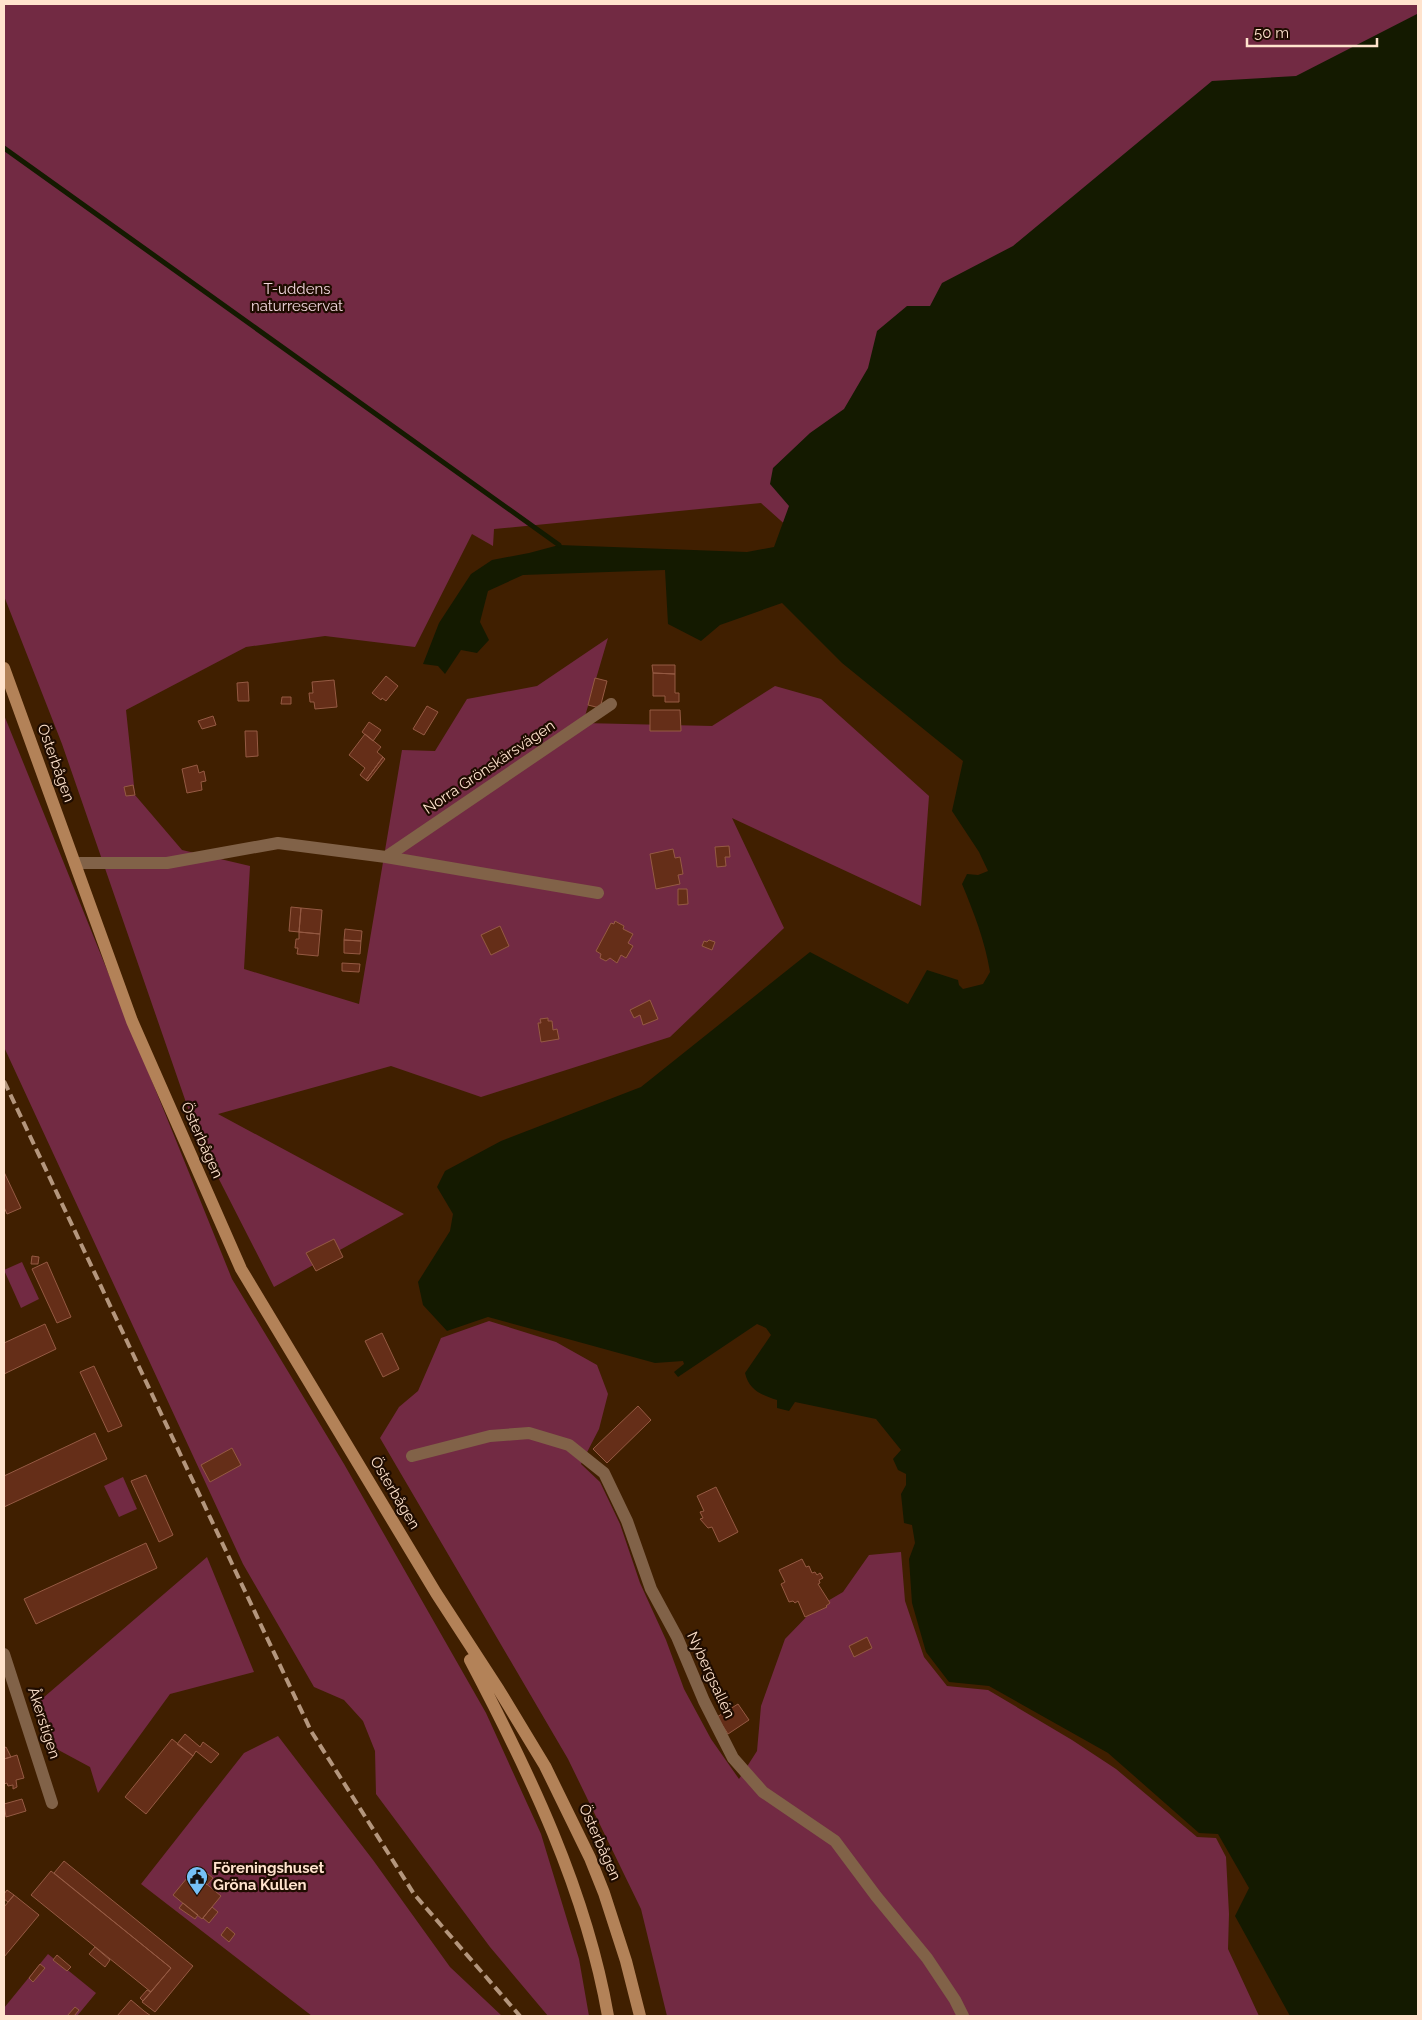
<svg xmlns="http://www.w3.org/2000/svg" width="1422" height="2020" font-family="Raleway,sans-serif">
<rect width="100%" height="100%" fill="#401f00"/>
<path fill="#722a43" d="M4,4H1418V444L827,562L761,503L494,529L493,546L472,534L415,647L325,636L246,647L126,710L135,795L182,850L250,866L244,969L359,1004L402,750L435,751L467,699L537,686L608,638L583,723L712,726L775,686L821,699L929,796L921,906L732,818L784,928L670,1037L481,1097L391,1066L218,1114L404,1214L274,1287L199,1140L62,744L4,596Z
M4,715L232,1279L344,1464L486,1713L541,1834L579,1959L589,2016H548L490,1947L376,1794L375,1751L363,1721L344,1700L314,1687L243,1564L4,1047Z
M22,1262L39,1299L21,1308L4,1270Z
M489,1321L556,1342L597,1365L608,1394L599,1429L581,1464L600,1482L620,1524L640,1583L666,1640L684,1689L711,1739L739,1779L757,1751L761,1706L785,1639L814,1609L843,1592L869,1555L901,1552L905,1601L924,1657L947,1686L988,1690L1072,1740L1116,1769L1197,1837L1216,1838L1226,1857L1229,1914L1228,1949L1259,2016H667L641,1909L568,1759L380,1438L399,1407L418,1391L441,1338Z
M123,1477L137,1509L119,1517L104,1486Z
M207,1557L254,1672L170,1694L98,1793L90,1767L51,1746L36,1704Z
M278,1736L373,1860L450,1967L502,2016H312L141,1884L244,1753Z
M48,1954L96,1993L77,2016H4V2008Z"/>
<path fill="#141a00" d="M1417,14L1418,15V2016H1290L1235,1916L1249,1888L1218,1834L1199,1833L1108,1753L989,1686L949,1682L926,1652L912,1603L909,1559L915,1543L912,1525L904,1523L901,1494L906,1485V1474L898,1470L893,1459L901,1450L876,1419L795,1402L789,1411L777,1408V1400C761,1395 749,1390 745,1373L771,1335L766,1328L757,1324L678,1377L674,1372L684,1364L683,1361L655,1363L488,1317L447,1331L423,1305L418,1282L450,1231L453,1214L437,1187L445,1171L501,1141L641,1087L810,952L908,1004L927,970L958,980L959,985L963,989L983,984L990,972C985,941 974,913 962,884L967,874L978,875L988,871L979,852L952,811L963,761L842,663L782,603L720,625L701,641L668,624L665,570L523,575L488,591L480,622L489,640L477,653L461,650L445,674L438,666L423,664L439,623L471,574L492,560L529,553L559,545L747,552L774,547L789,506L770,484L773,468L810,433L844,409L868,368L877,331L907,306H930L942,283L1013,246L1212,81L1296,76Z"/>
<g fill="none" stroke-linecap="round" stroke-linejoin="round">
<path stroke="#141a00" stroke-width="5" d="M4,148L559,545"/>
</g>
<path fill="#652e18" stroke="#955a43" d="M652,665H675V674L653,673Z
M653,673L675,674V693H679V702H665V696H653Z
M386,676L398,686L386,701L382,698L381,700L372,693Z
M595,678L607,681L600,708L588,705Z
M334,680L337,707L315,709L314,702H310L309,693H313L312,682Z
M248,682L249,701H238L237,683Z
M282,697H291V704H281Z
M427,706L438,712L424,735L413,729Z
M650,710H680L681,731H650Z
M213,716L216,725L202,729L198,721Z
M369,722L381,730L373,741L362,732Z
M245,731H257L258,756L246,757Z
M365,734L381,747L377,752L383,757L366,780L360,775L365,768L349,755Z
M383,757L385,759L368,781L366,780Z
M197,765L199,773L204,771L206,781L201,782L202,790L187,793L182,769Z
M133,785L135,795L126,796L124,787Z
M729,846L730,857H725L726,866L717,867L715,847Z
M673,849L675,858L680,857L683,874L678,875L680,884L656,889L650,854Z
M678,889H687L688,904L678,905Z
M291,907L301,908L299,932L289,931Z
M301,908L322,910L320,934L299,932Z
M615,921L624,926L623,929L633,934L628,943L633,946L626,958L621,955L617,963L610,958L606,961L600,958L601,954L596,951L611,923L614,924Z
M500,926L509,946L491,955L481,935Z
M345,929L362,931L361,941L344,940Z
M299,932L320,934L318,956L297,954L298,948H295L296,939H299Z
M344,940L361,941L360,954L344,953Z
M709,940L715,942L712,950L702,946L704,941L707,942Z
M342,963L360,964L359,972L342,971Z
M650,1000L658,1019L643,1025L640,1015L634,1018L630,1010Z
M548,1018V1021H552L553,1030L557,1029L559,1039L541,1042L538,1023H541L540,1019Z
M4,1172L21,1208L7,1214L4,1207Z
M334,1239L343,1257L316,1271L306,1253Z
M32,1256L39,1257L38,1264H31Z
M47,1262L71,1317L57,1323L32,1269Z
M45,1324L56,1349L4,1374V1343Z
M382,1333L399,1369L383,1377L365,1341Z
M94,1366L122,1426L108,1432L80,1372Z
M638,1406L651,1420L607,1463L593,1449Z
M95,1433L107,1459L4,1507V1476Z
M232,1448L241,1465L210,1482L201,1465Z
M146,1475L173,1535L159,1542L131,1481Z
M716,1487L738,1532L719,1542L712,1527L708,1528L700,1519L703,1518L700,1512L704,1511L697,1496Z
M146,1543L157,1568L36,1624L24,1599Z
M802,1559L806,1567L809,1566L812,1573L815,1572L817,1575L820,1573L823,1578L819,1580L820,1583L818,1584L830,1603L826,1606L827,1607L805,1617L798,1601L795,1603L793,1601L789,1602L781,1584L785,1582L779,1570Z
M867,1637L872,1648L854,1657L849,1646Z
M738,1704L749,1720L728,1734L717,1717Z
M185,1734L200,1747L203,1742L219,1754L211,1763L196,1751L193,1756L177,1744Z
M172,1739L193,1756L146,1814L125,1797Z
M6,1747L11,1757L4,1759V1748Z
M17,1755L24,1778L16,1780L17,1787L13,1789V1785L8,1786L7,1783L4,1784V1759Z
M22,1799L26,1811L6,1817L4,1804Z
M64,1861L193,1966L155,2012L142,2002L171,1968L54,1873Z
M198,1866L213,1878L207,1885L192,1872Z
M51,1871L171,1968L151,1992L31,1895Z
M192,1872L221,1896L202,1919L173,1895Z
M7,1890L14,1895L8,1902L4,1899V1894Z
M14,1895L39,1915L4,1957V1907Z
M183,1903L198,1915L195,1919L179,1908Z
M212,1907L218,1912L209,1923L203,1918Z
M227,1927L235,1934L229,1942L221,1935Z
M95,1947L110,1960L105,1967L89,1954Z
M57,1955L71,1967L67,1971L53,1960Z
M40,1964L45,1968L33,1982L29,1978Z
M147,1990L151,1992L143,2001L140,1998Z
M131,2000L144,2011L151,2016H117Z
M75,2007L79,2010L74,2016H67Z"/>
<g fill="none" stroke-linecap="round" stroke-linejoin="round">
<path stroke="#816248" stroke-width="12" d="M386,857L611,704
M75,863H167L278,843L386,857L598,893
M412,1456L490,1436L529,1433L569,1445L604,1473L627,1521L651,1589L677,1637L704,1701L733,1758L763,1792L835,1841L876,1896L927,1958L955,2000L963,2016
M4,1654L52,1803"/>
<path stroke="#b38258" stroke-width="12" d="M4,668L132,1021L241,1269L436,1593L499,1690L545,1766L590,1858L604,1893L626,1961L640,2016
M470,1660C529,1772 586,1890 608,2016"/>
<path stroke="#b4967d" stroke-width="4" stroke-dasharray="10 5" stroke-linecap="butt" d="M4,1081L311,1731L414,1894L520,2016"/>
</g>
<defs>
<g id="civic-pin" transform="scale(1.125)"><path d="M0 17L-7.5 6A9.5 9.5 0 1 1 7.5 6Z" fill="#75c0f6" stroke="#1f0c00"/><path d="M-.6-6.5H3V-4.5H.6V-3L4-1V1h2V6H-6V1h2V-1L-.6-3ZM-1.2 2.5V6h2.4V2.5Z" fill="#111"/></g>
</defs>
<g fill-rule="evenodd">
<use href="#civic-pin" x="197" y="1877"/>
</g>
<g text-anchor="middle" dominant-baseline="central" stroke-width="4.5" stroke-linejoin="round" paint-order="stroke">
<g font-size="15" fill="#f1d7dd" stroke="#1f0c00">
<text x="297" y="289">T-uddens<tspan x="297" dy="17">naturreservat</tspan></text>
</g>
<g font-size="15" fill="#ffe3cd" stroke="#1f0c00">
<text transform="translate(56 763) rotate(70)">Österbågen</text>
<text transform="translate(489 767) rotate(-34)">Norra Grönskärsvägen</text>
<text transform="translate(202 1140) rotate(66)">Österbågen</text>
<text transform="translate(395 1493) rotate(59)">Österbågen</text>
<text transform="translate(711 1675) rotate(65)">Nybergsallén</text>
<text transform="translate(44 1723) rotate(72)">Åkerstigen</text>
<text transform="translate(600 1842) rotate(66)">Österbågen</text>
</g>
<g font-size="15" font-weight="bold" fill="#ffe3cd" stroke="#1f0c00" text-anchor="start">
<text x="213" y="1868">Föreningshuset<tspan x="213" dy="17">Gröna Kullen</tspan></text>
</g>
</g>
<rect width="1422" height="2020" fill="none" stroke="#ffe3cd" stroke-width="10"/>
<path d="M1247 38v8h130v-8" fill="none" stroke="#ffe3cd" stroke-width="2.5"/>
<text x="1254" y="38" font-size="15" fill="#ffe3cd" stroke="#1f0c00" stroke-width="4" paint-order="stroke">50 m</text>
</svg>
